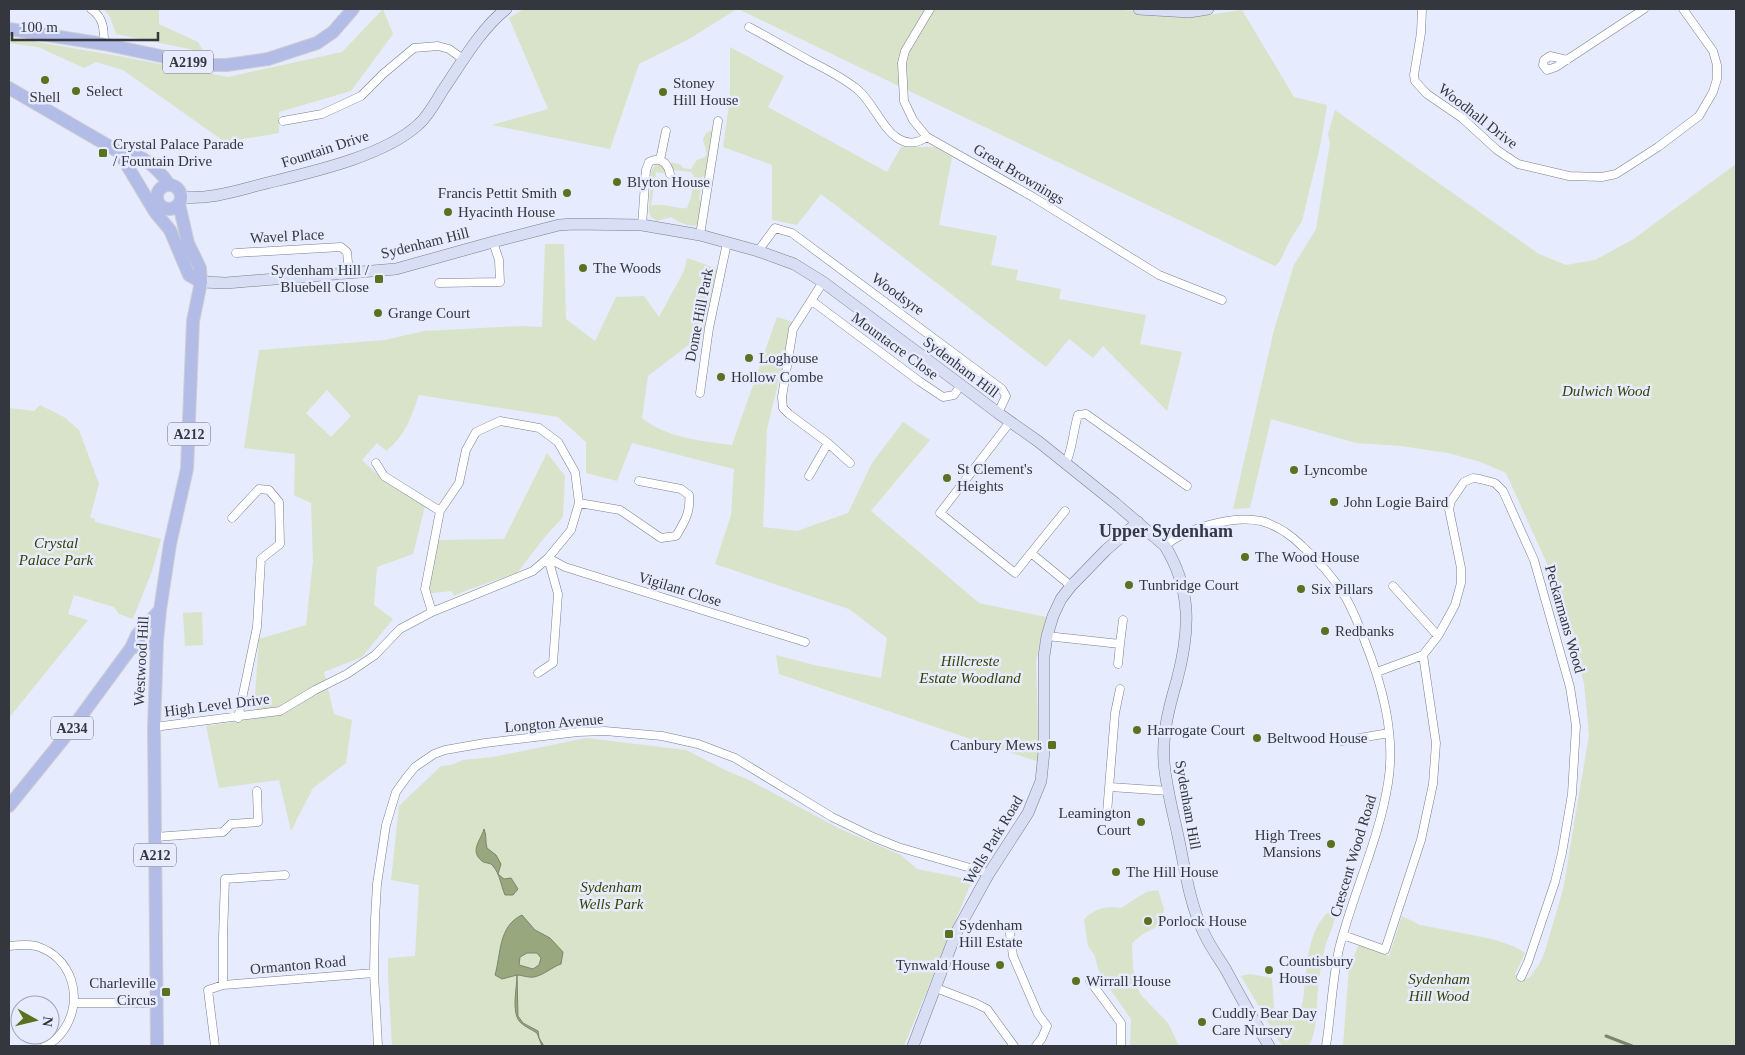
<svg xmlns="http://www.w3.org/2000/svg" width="1745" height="1055" font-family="'Times New Roman',serif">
<rect width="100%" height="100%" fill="#e6ebfd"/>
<path fill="#d9e3c9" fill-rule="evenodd" d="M104,9H159V24L198,42L204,52L116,34L110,17Z
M383,9L393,34L351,91L279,112V133L225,142L123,70L96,62L84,68L38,47L9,43V37L118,56L228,77L342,52Z
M524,9H737L689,39L639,64L610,149L492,125L548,109L509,18Z
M738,9H1112L1194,17L1242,10L1294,97L1327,105L1321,142L1302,221L1290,240L1280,261L1275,266Z
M730,47L784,76L768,107L887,172L901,147H935L952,157L939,225L997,236L991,265L1018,270L1016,280L1061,289L1059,299L1146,315L1140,344L1182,352L1167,411L1103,346L1093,358L1069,339L1046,367L821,194L797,225L772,220V165L723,147L730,97Z
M1335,110L1539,254L1566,265L1595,260L1632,240L1736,164V1046H1343L1349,967L1359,944L1389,956L1402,916L1420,925L1492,939L1513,946L1525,953L1515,974L1524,979L1529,978L1539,965L1544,954L1563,890L1589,735L1584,683L1549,568L1506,473L1481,462L1448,453L1401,446L1356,443L1271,419L1250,508L1233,509L1274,330L1294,265L1316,229L1330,143L1328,134Z
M711,130L719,132C720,145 712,162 708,176H703L699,199L702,202L698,226C688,226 679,223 671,217L657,221L651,217L649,211L651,171L656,164L665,167L667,174L656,172L651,206C663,202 676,210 687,208L691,197L694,176L691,172L673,170L671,162L681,165L683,168L691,169L697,160L705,157L707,154L703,140L706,133Z
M545,244H564L566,319L595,341L616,297L644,296L659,317L684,271L687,258L718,269L715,294L704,333L648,376L642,418C666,438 702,441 732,445L777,317L793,322L767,429L763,527L797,531L848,513L872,463L903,422L930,440L871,511L979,603L1046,617L1036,661L1039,762L779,674L776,655L814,665L881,678L887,638L849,609L715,564L731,515L734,469L632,443L617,481L586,473V442L558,417L419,395C411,418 405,436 386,451L377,443L362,460L381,478L425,506L413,554L377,567L374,605L393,619L362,657L324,672L334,714L352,720L346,763L313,788L291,831L279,780L219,788L206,726L259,718L255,695L259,639L306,625L313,561L311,503L294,495L295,454L244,448L259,350L385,340L424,331L522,326L542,327ZM327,390L351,416L331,437L306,413Z
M40,405L64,417L79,430L99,484L90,517L95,519V522L161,539L152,571L133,619L119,614L114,607L74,595L68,614L88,620L9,718V408L34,411Z
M547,453L565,476L563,517L544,538L517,573L467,590L454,596L452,591L423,594L437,540L504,539Z
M202,612L203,645L185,646L183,613Z
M586,738L686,750L727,771L747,779L840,829L901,855L917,869L967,879L971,883L904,1046H392L388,976V958L415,956L419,885L391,880L399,806L441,766L451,765L463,760L493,757Z
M1158,890L1164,909L1160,925L1143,934L1132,943L1133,968L1136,982L1140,994L1168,1023L1179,1046H1130L1131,1019L1103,979L1098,969L1095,956L1088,946L1084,919C1097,908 1105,906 1121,908L1146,892Z
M1327,913L1335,914C1335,926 1328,935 1325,947C1322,960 1319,975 1318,989C1316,1009 1318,1028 1309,1046H1282L1241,976L1250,974L1272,978L1274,1009L1298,1012C1305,1003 1303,994 1305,982C1307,959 1310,930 1327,913Z"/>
<path fill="#98a77e" stroke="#7a856b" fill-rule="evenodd" d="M484,829C487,836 485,841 487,848L496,855L501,864L498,874L504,879L511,878L518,889L513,895H505C501,886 500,874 493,866C490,862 486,864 482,861C469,851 481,840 484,829Z
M522,915L535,930L550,938L563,952L561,964C552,967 544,975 534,977C528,978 522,975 517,975L518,1016L523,1023L538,1031L539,1038L544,1046H542L537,1033C531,1029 525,1027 520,1022C511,1012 517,988 517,975L502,979L495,975C501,955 498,926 522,915ZM527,953H537L541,958L539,965L533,969L519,965L520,957Z"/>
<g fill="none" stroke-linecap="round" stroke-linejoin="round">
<path stroke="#7a856b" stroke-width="3" d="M1606,1036L1632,1046"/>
<g stroke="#7a7f8e" stroke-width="9">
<path id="street" d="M91,9C104,18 104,29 104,44
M930,9L905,51L902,63L904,101L913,120L927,137L1033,197L1159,275L1222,300
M1422,9L1421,33L1414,75L1415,81L1427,94L1462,118L1497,150L1518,164L1569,176L1602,177L1616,174L1658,147L1699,116L1713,92L1717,79V65L1713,51L1683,9
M749,27C770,38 790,50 810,61C826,69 843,78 857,89C873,102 882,129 899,139C909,145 917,143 927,137
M1567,60L1550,56L1544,60L1543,65L1547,70L1556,67L1644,9
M283,121L322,114L361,96L383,74L414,48L438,46L449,49L463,59
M660,160L666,131
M642,225L646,170L649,162C660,156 668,163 670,174
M700,235L718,121
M758,251L775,228L792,233L1002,389L1006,396L998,413
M236,253L341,247L347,252L349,273
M823,282L793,329L782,397L783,408L789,414L828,443L850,463
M439,283L500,282L499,260L493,242
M812,301L919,381L943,397L954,395L961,385
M700,393L709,328L727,243
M1010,422L940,513L1015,573L1031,553L1071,586
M376,463L384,476L440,511
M1066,463C1073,447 1073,431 1078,415L1086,414L1187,486
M809,476L828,443
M579,503L620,510L661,538L676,536C684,523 691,512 689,495L681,489L639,481
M232,518L259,489L269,490L279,502L280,544L261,559L257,627L238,718
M1165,546C1186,528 1233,515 1261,521C1270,523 1277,527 1285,532C1291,536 1297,541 1302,546C1319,561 1334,578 1346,598C1353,611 1359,625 1364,639C1382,684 1396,734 1388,783C1379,840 1353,893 1339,949C1332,982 1331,1014 1326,1046
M1031,553L1065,511
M548,558L565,567L805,642
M1393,586L1438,636
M1047,636L1120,644L1118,664
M1120,644L1123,620
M1377,672L1423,655L1438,636L1455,605L1461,583V568L1449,509L1451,501L1464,482L1473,478L1480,479L1495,483L1503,491L1534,560L1570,687L1576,726L1572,794L1562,853L1555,882L1528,962L1521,977
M538,673L553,663L558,594L548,558
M154,727L280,711L315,690L347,674L375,655L400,629L432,612L533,571L548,558L571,530L579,503L575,472L558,442L539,428L500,421L476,432L466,450L459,483L440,511L425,589L432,612
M1342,741L1389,733
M1110,787L1169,791
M1107,813L1115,713L1120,689
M155,837L223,832L231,824L258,822L257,791
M285,875L225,879L223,937V985L374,973
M1009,927L1013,956L1038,1014L1047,1026L1042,1038L1036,1046
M1343,935L1385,950L1421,840L1433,784L1436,743L1423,655
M9,946C18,945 27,944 36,946C72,957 84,998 65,1028C60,1036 54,1042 45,1046
M1090,981L1121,1023V1046
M936,988L975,1003L987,1009L1014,1046
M75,1003H155
M215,1046L208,990L223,985
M378,1046L374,973L375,919L377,884L386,825L396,792L406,778L415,767L434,754L445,750L485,743L578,732L605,731L662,736L698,744L735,758L832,817L873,837L898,847L984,872L988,875"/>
</g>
<g stroke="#7a7f8e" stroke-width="12">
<path id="secondary" d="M1139,9L1189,12L1208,9
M181,197C211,200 239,190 267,183C312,172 385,156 419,124C429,115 436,101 443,90C462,62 480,30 506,9
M201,282L226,283L396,269L493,242L559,225L574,224L642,225L700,235L758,251L794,264L823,282L961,385L998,413L1039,442L1115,503L1165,546C1192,590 1190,631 1177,680C1169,707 1162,734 1164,762C1166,787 1173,812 1178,836C1185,868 1189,902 1203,931C1209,945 1218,957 1226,970C1240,996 1254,1021 1269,1046
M913,1046L956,933L988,875L1028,813L1041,781L1044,751V656L1047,636L1053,616L1061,599L1071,586L1106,550L1138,522"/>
</g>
<g stroke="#cfcfd1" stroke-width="14">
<path id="primary" d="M9,29L104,44L203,65H227L268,59L317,43L333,32L353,9
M9,88L119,152C124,152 130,153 135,155C147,159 163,174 169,185
M119,152L155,212L170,230L189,275L201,282
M157 197a12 12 0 1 1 24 0a12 12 0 1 1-24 0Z
M131,648L157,641
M9,806L73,727L131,648L137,635L160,610
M157,1046L154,727L157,641L160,610L170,544L187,469L193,321L201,282L200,268L188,243L179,204"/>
</g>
<use href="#street" stroke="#fff" stroke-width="8"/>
<use href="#secondary" stroke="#d8def3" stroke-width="11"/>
<use href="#primary" stroke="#b2bce6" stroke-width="12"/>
</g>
<g fill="#5b7121" stroke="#e6ebfd" stroke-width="2">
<circle cx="45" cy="80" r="5"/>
<circle cx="76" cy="91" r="5"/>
<circle cx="663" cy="92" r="5"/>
<rect x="98" y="148" width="10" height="10" rx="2.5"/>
<circle cx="617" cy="182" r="5"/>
<circle cx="567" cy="193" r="5"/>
<circle cx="448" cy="212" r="5"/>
<circle cx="583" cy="268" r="5"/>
<rect x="374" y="274" width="10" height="10" rx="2.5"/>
<circle cx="378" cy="313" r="5"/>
<circle cx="749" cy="358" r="5"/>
<circle cx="721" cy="377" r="5"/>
<circle cx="1294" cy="470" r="5"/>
<circle cx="947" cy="478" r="5"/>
<circle cx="1334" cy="502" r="5"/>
<circle cx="1245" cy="557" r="5"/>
<circle cx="1129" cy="585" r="5"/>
<circle cx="1301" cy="589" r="5"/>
<circle cx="1325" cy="631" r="5"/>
<circle cx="1137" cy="730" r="5"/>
<circle cx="1257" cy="738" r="5"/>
<rect x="1047" y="740" width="10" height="10" rx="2.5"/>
<circle cx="1141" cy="822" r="5"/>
<circle cx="1331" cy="844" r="5"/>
<circle cx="1116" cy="872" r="5"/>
<circle cx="1148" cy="921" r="5"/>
<rect x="944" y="929" width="10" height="10" rx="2.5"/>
<circle cx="1000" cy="965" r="5"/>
<circle cx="1269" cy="970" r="5"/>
<circle cx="1076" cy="981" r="5"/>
<rect x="161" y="987" width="10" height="10" rx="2.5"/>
<circle cx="1202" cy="1022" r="5"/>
</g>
<g text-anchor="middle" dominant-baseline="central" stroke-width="5" stroke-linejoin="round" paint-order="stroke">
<g fill="#e6ebfd" stroke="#6a6d77" stroke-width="1">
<rect x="163" y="50.5" width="50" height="23" rx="4"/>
<rect x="168" y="422.5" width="42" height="23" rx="4"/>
<rect x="51" y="716.5" width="42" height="23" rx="4"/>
<rect x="134" y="843.5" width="42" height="23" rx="4"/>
</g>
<g font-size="14" font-weight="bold" fill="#35373e">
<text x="188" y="62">A2199</text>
<text x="189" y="434">A212</text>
<text x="72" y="728">A234</text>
<text x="155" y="855">A212</text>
</g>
<g font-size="15" fill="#35373e" stroke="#e6ebfd" text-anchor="start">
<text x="673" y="83">Stoney<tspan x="673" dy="17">Hill House</tspan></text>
<text x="86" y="91">Select</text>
<text x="45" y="97" text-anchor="middle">Shell</text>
<text x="113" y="144">Crystal Palace Parade<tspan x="113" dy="17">/ Fountain Drive</tspan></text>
<text x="627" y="182">Blyton House</text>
<text x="557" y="193" text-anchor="end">Francis Pettit Smith</text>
<text x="458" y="212">Hyacinth House</text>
<text x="593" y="268">The Woods</text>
<text x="369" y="270" text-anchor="end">Sydenham Hill /<tspan x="369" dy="17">Bluebell Close</tspan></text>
<text x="388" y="313">Grange Court</text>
<text x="759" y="358">Loghouse</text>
<text x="731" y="377">Hollow Combe</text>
<text x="957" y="469">St Clement's<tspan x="957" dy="17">Heights</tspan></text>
<text x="1304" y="470">Lyncombe</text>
<text x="1344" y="502">John Logie Baird</text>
<text x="1255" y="557">The Wood House</text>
<text x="1139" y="585">Tunbridge Court</text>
<text x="1311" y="589">Six Pillars</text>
<text x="1335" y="631">Redbanks</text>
<text x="1147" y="730">Harrogate Court</text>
<text x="1267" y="738">Beltwood House</text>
<text x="1042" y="745" text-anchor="end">Canbury Mews</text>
<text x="1131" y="813" text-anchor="end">Leamington<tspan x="1131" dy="17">Court</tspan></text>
<text x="1321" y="835" text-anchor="end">High Trees<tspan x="1321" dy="17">Mansions</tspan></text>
<text x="1126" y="872">The Hill House</text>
<text x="1158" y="921">Porlock House</text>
<text x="959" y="925">Sydenham<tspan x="959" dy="17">Hill Estate</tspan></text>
<text x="1279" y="961">Countisbury<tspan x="1279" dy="17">House</tspan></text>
<text x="990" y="965" text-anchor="end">Tynwald House</text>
<text x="1086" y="981">Wirrall House</text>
<text x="156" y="983" text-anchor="end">Charleville<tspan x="156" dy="17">Circus</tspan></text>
<text x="1212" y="1013">Cuddly Bear Day<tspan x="1212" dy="17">Care Nursery</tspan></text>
</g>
<g font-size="15" fill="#35373e" stroke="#e6ebfd">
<text transform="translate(1478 116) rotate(38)">Woodhall Drive</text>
<text transform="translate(325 149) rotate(-18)">Fountain Drive</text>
<text transform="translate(1019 174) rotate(31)">Great Brownings</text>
<text transform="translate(287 236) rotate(-3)">Wavel Place</text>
<text transform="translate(425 243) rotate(-14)">Sydenham Hill</text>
<text transform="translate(898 294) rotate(36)">Woodsyre</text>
<text transform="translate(699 315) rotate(-79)">Dome Hill Park</text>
<text transform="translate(895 346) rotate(36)">Mountacre Close</text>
<text transform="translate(961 367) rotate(37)">Sydenham Hill</text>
<text transform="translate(680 589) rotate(17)">Vigilant Close</text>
<text transform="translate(1565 619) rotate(74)">Peckarmans Wood</text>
<text transform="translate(141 661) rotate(-87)">Westwood Hill</text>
<text transform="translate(217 705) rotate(-7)">High Level Drive</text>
<text transform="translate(554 723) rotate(-5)">Longton Avenue</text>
<text transform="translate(1188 805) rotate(80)">Sydenham Hill</text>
<text transform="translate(993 840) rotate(-59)">Wells Park Road</text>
<text transform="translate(1353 856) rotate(-73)">Crescent Wood Road</text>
<text transform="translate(298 965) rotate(-5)">Ormanton Road</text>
</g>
<g font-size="15" font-style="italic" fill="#344400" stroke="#e6ebfd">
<text x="1606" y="391">Dulwich Wood</text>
<text x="56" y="543">Crystal<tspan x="56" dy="17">Palace Park</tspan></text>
<text x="970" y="661">Hillcreste<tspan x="970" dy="17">Estate Woodland</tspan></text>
<text x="611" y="887">Sydenham<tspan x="611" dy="17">Wells Park</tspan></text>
<text x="1439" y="979">Sydenham<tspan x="1439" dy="17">Hill Wood</tspan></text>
</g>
<g font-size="18" font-weight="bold" fill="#343846" stroke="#e6ebfd">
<text x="1166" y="531">Upper Sydenham</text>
</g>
</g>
<rect width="1745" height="1055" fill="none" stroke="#35373e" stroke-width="20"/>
<g transform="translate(35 1020) rotate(98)"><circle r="24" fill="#e6ebfd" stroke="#9fa3b1"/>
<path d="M0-4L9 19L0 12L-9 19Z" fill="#5b7121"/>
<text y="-8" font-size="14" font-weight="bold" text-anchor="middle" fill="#35373e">N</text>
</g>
<path d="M12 32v8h146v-8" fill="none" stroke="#35373e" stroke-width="2.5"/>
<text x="20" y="32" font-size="15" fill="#35373e" stroke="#e6ebfd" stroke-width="4" paint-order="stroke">100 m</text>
</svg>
